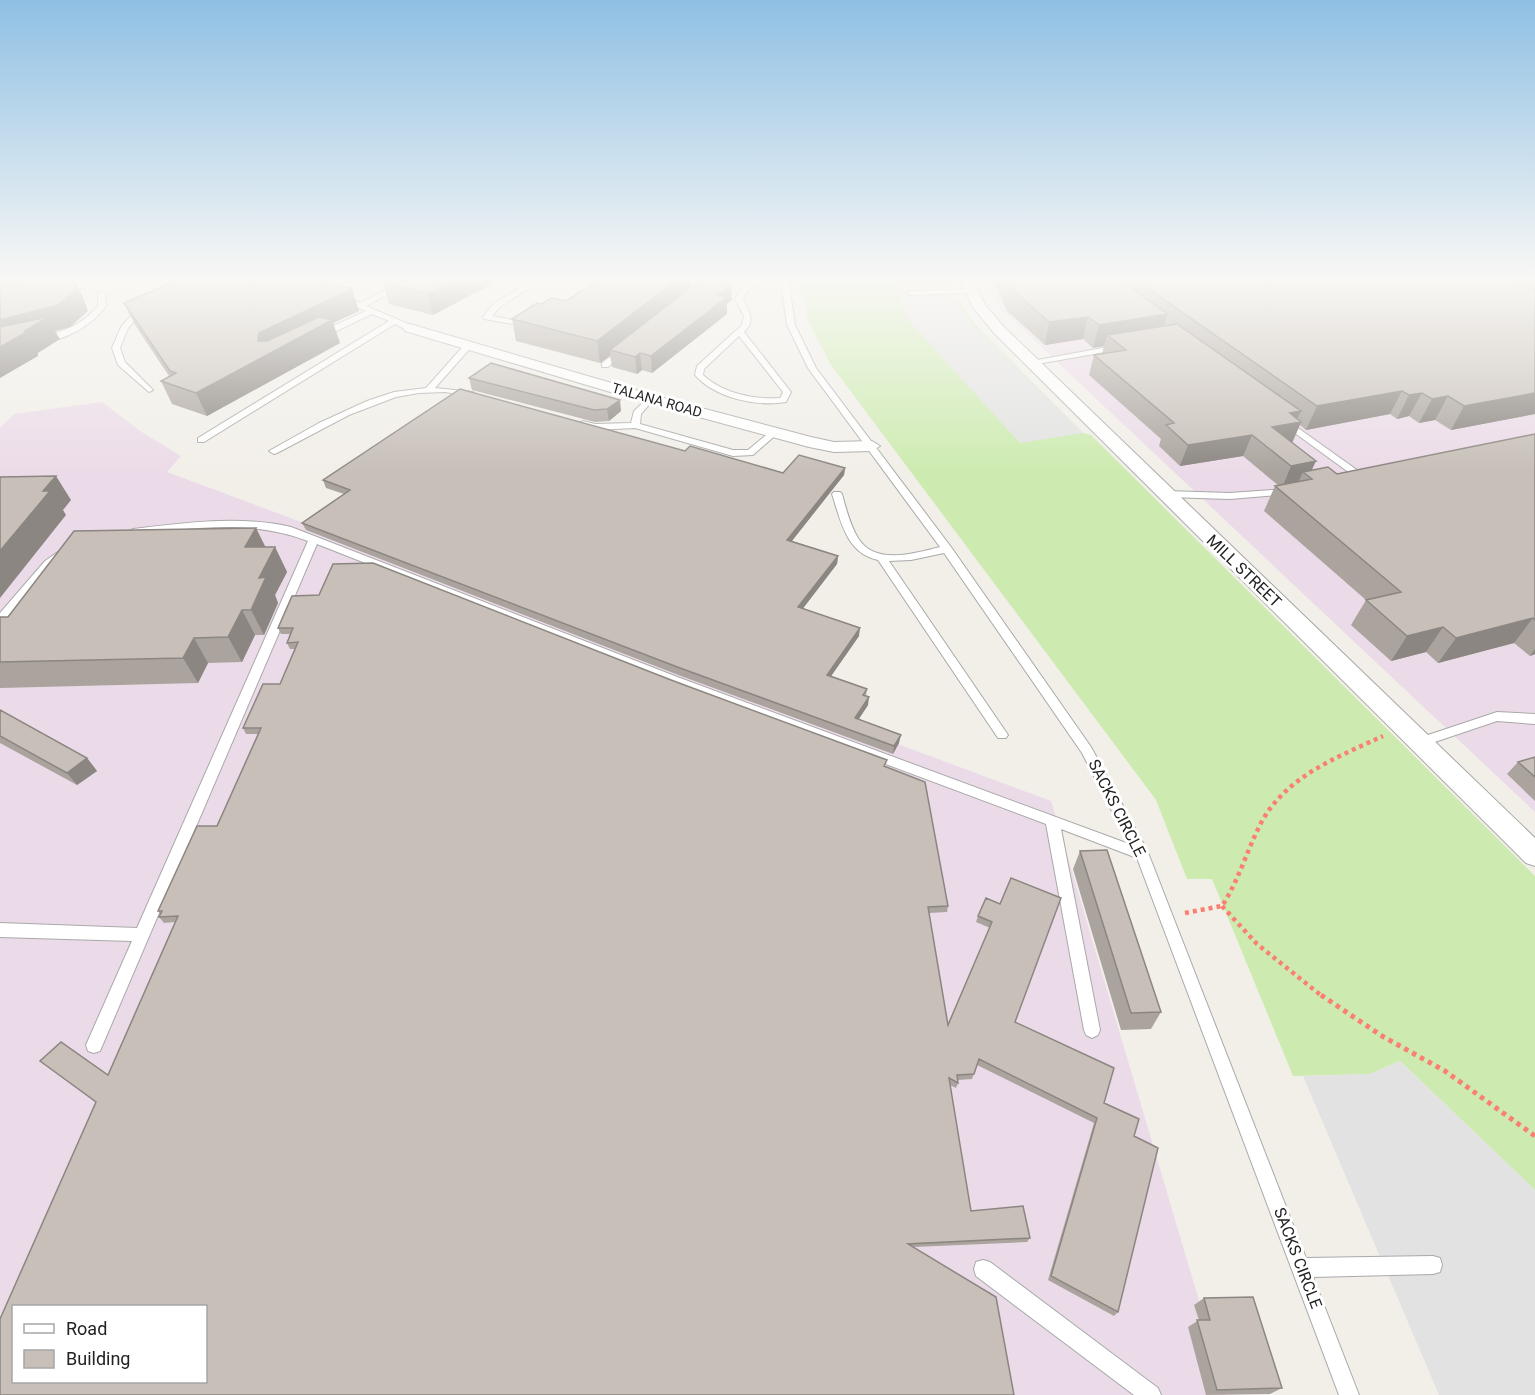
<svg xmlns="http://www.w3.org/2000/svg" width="1535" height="1395" font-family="Roboto,sans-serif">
<rect width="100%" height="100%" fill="#f2efe9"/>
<path fill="#ebdbe8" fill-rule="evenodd" d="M987,278H1535V812L1001,309Z
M102,402L140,431L181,456L167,472L1051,801L1227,1395H0V428L14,414ZM14,1306H206V1382H14Z"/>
<path fill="#cdebb0" d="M798,278H950L960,303L975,324L1083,433L1091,435L1535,876V1190L1400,1061L1370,1074L1293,1076L1212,879H1187L1156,800L831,365L809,323Z"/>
<path fill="#e2e2e2" d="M894,278H947L963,312L973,324L1083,433L1020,443L907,319Z
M1400,1061L1535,1190V1395H1439L1303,1076L1370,1074Z"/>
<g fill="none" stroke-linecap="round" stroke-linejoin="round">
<g stroke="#a9a9a9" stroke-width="2">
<path id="service" d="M88,278H95L84,288L63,293L59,291L78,284Z
M174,278H181L163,294H157V290Z
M410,278H418L366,306L413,326V330H407L395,324L204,442H198V438L389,321L372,314L324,337H318V333L366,311L340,300V296H346L360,303Z
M538,278H545L500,307L492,316L530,323V327L484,319L483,317L494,303Z
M677,278H788L795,325L816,368L951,547L1091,747L1147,850L1306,1258L1433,1256L1440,1258L1442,1265L1440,1272L1433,1274L1313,1277L1359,1395H1339L1137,858L1061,829L1100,1030L1098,1035L1092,1038L1086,1035L1084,1030L1046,824L672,684L317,544L100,1051L94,1053L88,1051L86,1045L132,941L0,937V923L137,928L308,541C252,519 192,528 133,535L128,532L133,529C185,523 239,515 291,527L680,678L1129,844L1082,753L944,553L911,560L889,561L1006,732L1008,735L1006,738H998L878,560C846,553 841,521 832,494L834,492H840L842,494C846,509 850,525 858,538C875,566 915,553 940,547L808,368L787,325L781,281C763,281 752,282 743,299C749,311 756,321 744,332L791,392L786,402C757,407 715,398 695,375L697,366L742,325L744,316L735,299L743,285L752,281L680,280ZM739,336L783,392L780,398C754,400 722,393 703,375L704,369Z
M975,289L976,291L972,293L911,295L907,293L911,291Z
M98,292L105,294L106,306C91,326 65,342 39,341V337C63,332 82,325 98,306Z
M140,305L147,307L128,328L120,348L125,362L153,390L149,392L118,365L112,348L121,327Z
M466,343L473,345L435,388L473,392L477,395L476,397L445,392L419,393L396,397L349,415L277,453L274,454L269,451L319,423L367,401L394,392L426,388Z
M1119,345H1122V349L1032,365L1028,363L1032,361Z
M620,349L627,351L608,367H602V363Z
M650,396L654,399L641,414L640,424L733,450H748L771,431L774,430L778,433L753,455L733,456L635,428L595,430L579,424L583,421L595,424L631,423L634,411Z
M1284,418L1364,475V479H1358L1281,423V419Z
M1286,489L1291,492L1289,494L1230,499L1167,497L1162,494L1167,491L1230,493Z
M65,547L69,548V552L53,565L4,623L0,624V613L45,561Z
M1497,712L1535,714V724L1497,721L1420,747L1416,745L1414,742L1416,739Z
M983,1260L990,1262L1158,1388L1161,1395H1134L976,1276L974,1269L976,1262Z"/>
</g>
<g stroke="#a9a9a9" stroke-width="2">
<path id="minor" d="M960,278H972L985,305L1004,327L1535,838V866L1526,863L994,333L972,306Z
M410,324L656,396L811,437L834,442L872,441L880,446L872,451L834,452L809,447L644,402L405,331L403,328Z"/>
</g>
<path stroke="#fa8072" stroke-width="4.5" stroke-dasharray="4 4" stroke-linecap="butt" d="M1222,906L1257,944L1323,997
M1185,913L1222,906C1239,880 1247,850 1261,823C1286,776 1338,757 1383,736"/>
<path stroke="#fa8072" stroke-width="5" stroke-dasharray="4.5 4.5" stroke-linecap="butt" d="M1321,995L1382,1036L1445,1071L1535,1136"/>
<use href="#service" fill="#fff" fill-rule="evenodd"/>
<use href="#minor" fill="#fff" fill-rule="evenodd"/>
</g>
<path fill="#aba49e" d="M503,278L433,315L389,304L383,282Z
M602,278H690L691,287L732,300L727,304V314L652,373L642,370L637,374L612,367L610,355L600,363L516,341L512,319L541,304L566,301Z
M992,278H1535V414L1451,430L1435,420L1419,423L1409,416L1397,419L1390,414L1306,430L1300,425L1292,443L1312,470L1337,474L1535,434V654L1530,656L1514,643L1438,663L1426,652L1391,661L1351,625L1366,600L1264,511L1275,486H1279L1243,456L1180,466L1159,446L1161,439L1089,375L1094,355L1102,354L1104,346L1093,348L1083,339L1045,345L1007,311Z
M352,289L359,311L333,323L340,343L207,416L172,404L161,381L169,376L135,325L124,303Z
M469,378L621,411L609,421L595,422L472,390Z
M685,451L783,473L845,468L844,475L792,541L838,556L837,564L803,608L859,636L831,676L867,689L866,696L868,705L859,719L899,743L893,754L681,676L306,530L302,523L344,494L326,488L323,480Z
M265,547H275L287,572L275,595L278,603L264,635H255L242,662L208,663L198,683L0,688V617H8Z
M292,596L886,767L948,906L947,912L929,913L948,1025L990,928L976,922L978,916L1000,904L1015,1022L1104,1103L1134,1136L1118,1312L1114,1316L1048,1280L1094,1123L977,1065L972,1079L958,1080V1083L956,1088L950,1085L971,1211L1030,1238L1027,1242L914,1247L108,1075L175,922L164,923L159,917L160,914L158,911L217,826L258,734H246L243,728L280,684L296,649H290L287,643L290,634H281L278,628Z
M0,710L87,758L97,771L77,785L0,743Z
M1535,757V801L1507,774L1518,762Z
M1080,851L1161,1012L1151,1029L1121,1030L1073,869Z
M1204,1298L1282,1388L1270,1394L1206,1395L1188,1327L1199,1320L1194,1305Z"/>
<path fill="#8b8681" d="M0,278H57L66,296L74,278L83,297L88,311L70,327L55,331L60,339L38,353V356L0,378Z
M458,278H503L433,315L428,294Z
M679,278H690L691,291L610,350L611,355L600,363L597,341Z
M731,284L732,300L727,304V314L652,373L651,356L717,295Z
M352,289L359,311L333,323L340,343L207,416L196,393L258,341L259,333Z
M1167,314L1161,336L1107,335L1104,346L1093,348L1099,325Z
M1088,317L1083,339L1045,345L1049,322Z
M640,353L642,370L637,374L635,357Z
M1402,391L1390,414L1306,430L1317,406Z
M1422,393L1409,416L1397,419L1409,395Z
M1535,393V414L1451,430L1464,406Z
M1448,396L1435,420L1419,423L1432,399Z
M620,400L621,411L609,421L607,409Z
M1301,411L1295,423L1301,422L1292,443L1272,427L1290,413Z
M1252,435L1243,456L1180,466L1188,445Z
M1316,461L1309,476L1303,472L1297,485L1282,488L1291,466Z
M845,468L844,475L787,547V540Z
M56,476L71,500L63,510L66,515L0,598V551L43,491Z
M256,528L268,552L245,547Z
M275,547L287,572L275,595L278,603L264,635L251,610L259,578Z
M838,556L837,564L798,615V607Z
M242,610L255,635L242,662L228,637Z
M1533,618L1514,643L1438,663L1456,638Z
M1443,627L1426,652L1391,661L1407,636Z
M860,628L859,636L827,682V675Z
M194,638L208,663L198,683L183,658Z
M1535,649V654L1530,656Z
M869,697L868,705L854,726L855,718Z
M901,735L899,743L893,754L894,746Z
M87,758L97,771L77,785L67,773Z"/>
<path fill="#c7bfb8" stroke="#8b8681" stroke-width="1.5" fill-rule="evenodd" d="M37,278H73L77,289L58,305L0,320V284Z
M182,278H312L352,289L259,333L258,341H267L319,317L332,320L196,393L161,381L176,373L170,371L124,303Z
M392,278H458L428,294L383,282Z
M602,278H679L597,341L512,319L537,303L541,304L552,298L566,301Z
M703,278L731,284L717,295L727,297L651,356L640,353L635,357L610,350Z
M1005,278H1118L1167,314L1099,325L1088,317L1049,322L1011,289Z
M1133,278H1507L1535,291V393L1464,406L1448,396L1432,399L1422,393L1409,395L1402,391L1317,406Z
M1524,278H1535V283Z
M48,317L25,331V333L0,347V327Z
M1177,324L1301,411L1290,413L1301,422L1272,427L1316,461L1291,466L1252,435L1188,445L1166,425L1174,423L1094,355L1126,350L1107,335Z
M491,363L620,400L607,409L594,410L469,378Z
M460,389L685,451L690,446L783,473L799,455L845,468L787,540L838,556L798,607L860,628L827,675L867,689L863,695L869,697L855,718L901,735L894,746L680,668L302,523L350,490L323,480Z
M1535,434V620L1533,618L1456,638L1443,627L1407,636L1366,600L1401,592L1275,486L1312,479L1303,472L1328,467L1337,474Z
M56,476L43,491H50L0,551V477Z
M256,528L245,547H275L259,578L266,577L251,610H242L228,637L194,638L183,658L0,662V617H8L74,531Z
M373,563L671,680L887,760L884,766L925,782L948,906L928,907L948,1025L992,922L978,916L986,898L1000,904L1011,878L1061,898L1015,1022L1114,1068L1104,1103L1139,1119L1134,1136L1158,1148L1118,1312L1051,1276L1097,1118L979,1059L974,1074L957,1075L958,1083L949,1078L971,1211L1023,1206L1030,1238L908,1244L996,1297L1014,1395H0V1319L96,1102L40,1061L61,1042L108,1075L178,916L159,917L162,911H158L197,826H217L261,728H243L263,684H280L298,642L287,643L293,628H278L292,596L319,595L333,564ZM14,1306H206V1382H14Z
M0,710L87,758L67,773L0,736Z
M1535,757V777L1518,762Z
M1107,850L1161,1012L1131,1013L1080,851Z
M1253,1297L1282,1388L1217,1390L1197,1320H1210L1204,1298Z"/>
<linearGradient id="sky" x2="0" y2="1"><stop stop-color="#8fc0e4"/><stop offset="0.59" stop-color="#f9f8f5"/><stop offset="1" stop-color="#f9f8f5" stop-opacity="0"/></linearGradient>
<rect width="1535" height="473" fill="url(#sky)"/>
<g text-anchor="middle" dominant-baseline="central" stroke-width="6" stroke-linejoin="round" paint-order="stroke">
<g font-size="14" fill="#222" stroke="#fff">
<text transform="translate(657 400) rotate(16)">TALANA ROAD</text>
</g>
<g font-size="16" fill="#222" stroke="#fff">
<text transform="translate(1244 571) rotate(44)">MILL STREET</text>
<text transform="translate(1117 808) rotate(63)">SACKS CIRCLE</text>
<text transform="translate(1298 1258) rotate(69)">SACKS CIRCLE</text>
</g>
</g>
<rect x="12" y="1305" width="195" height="78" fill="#ffffff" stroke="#a7a7a7" stroke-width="1.5"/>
<rect x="24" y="1324" width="30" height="9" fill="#ffffff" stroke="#a7a7a7" stroke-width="1.5"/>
<text x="66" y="1335" font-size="18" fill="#222222">Road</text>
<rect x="24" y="1350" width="30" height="18" fill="#c7bfb8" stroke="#a7a7a7" stroke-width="1.5"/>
<text x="66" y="1365" font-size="18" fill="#222222">Building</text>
</svg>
